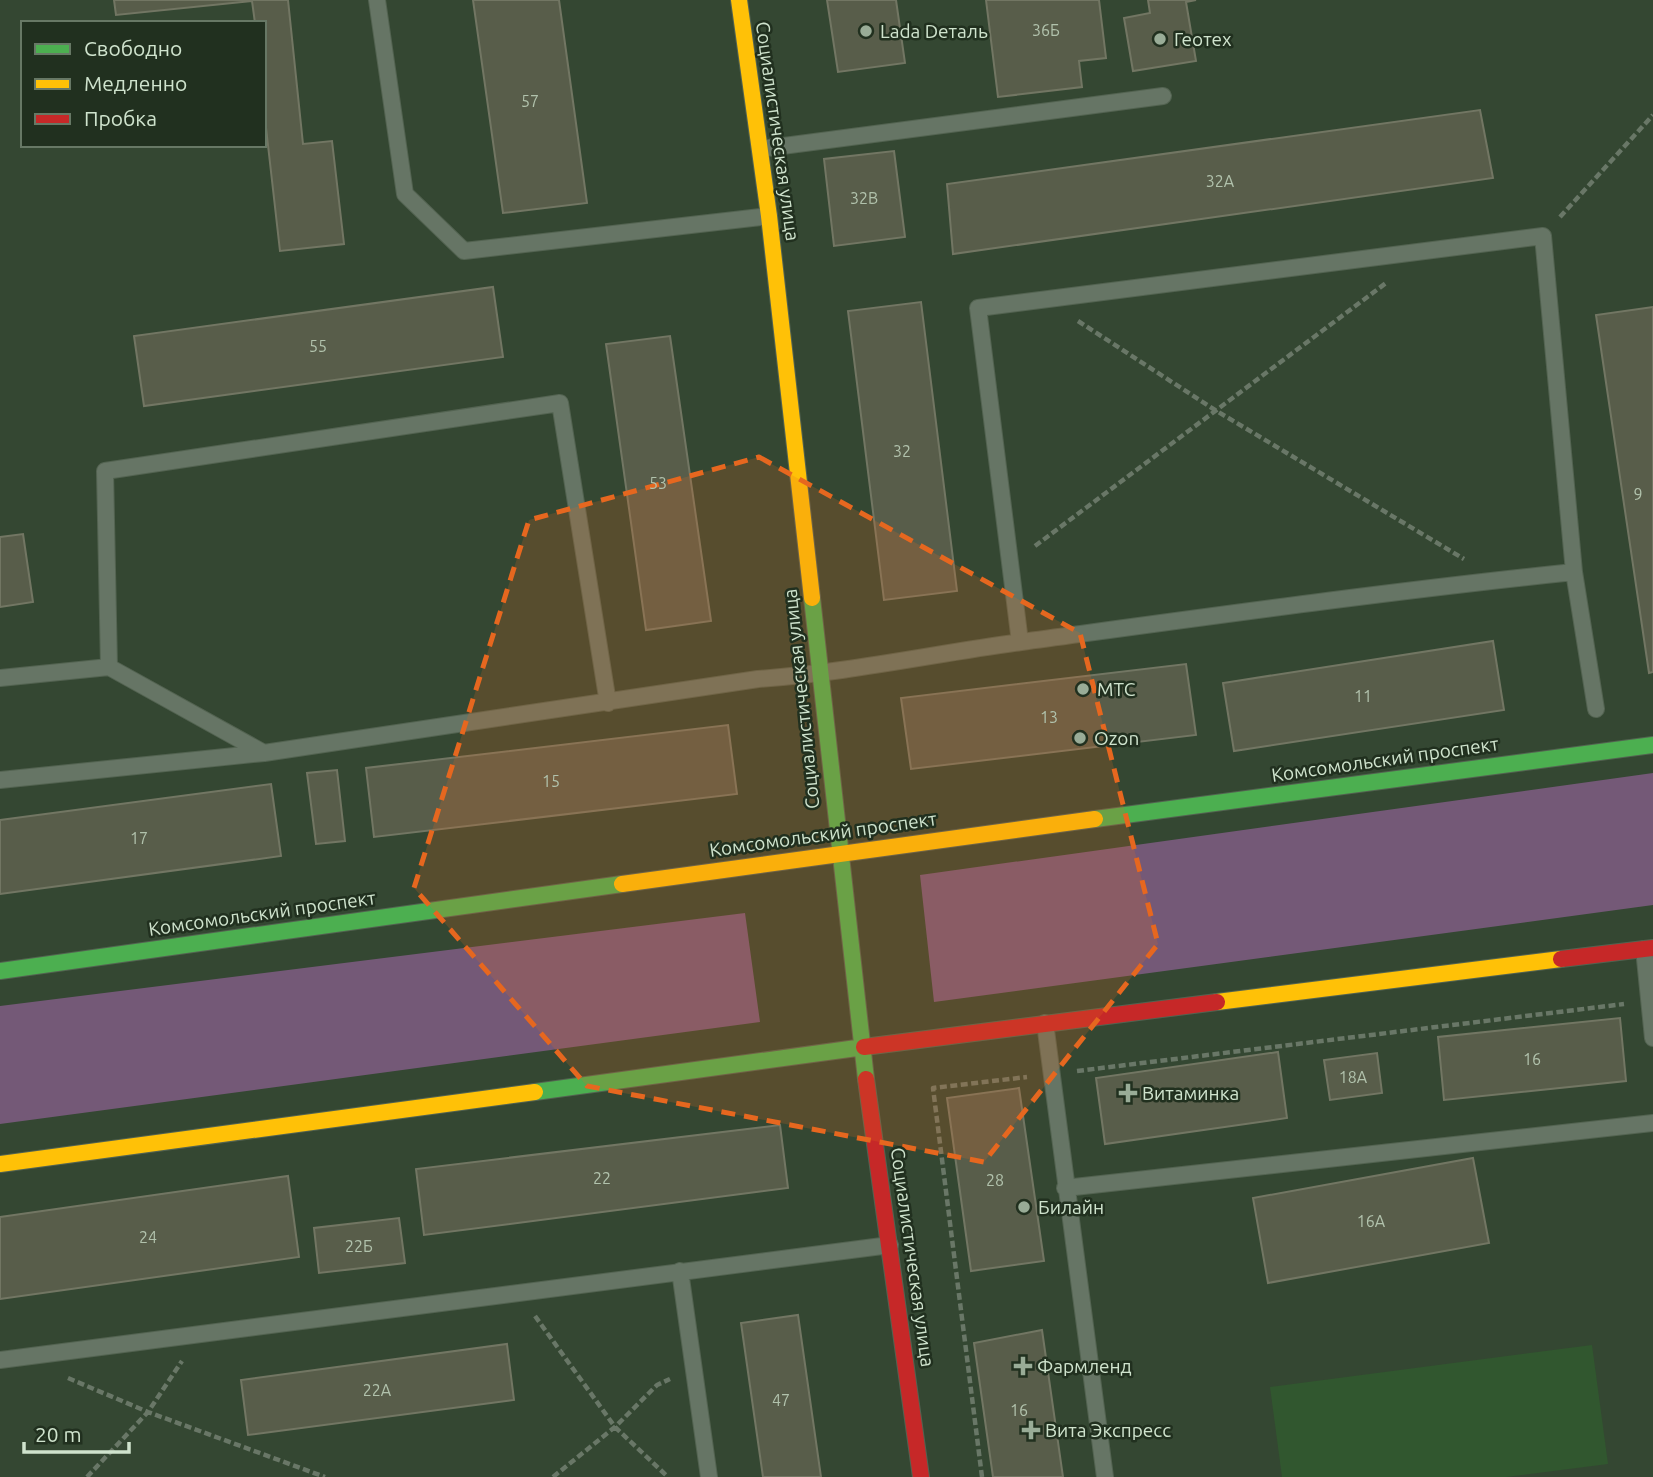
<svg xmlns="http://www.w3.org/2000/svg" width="1653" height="1477" font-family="Ubuntu,sans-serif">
<rect width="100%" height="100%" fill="#344732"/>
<path fill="#31572f" d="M1592,1345L1608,1464L1506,1477H1282L1270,1387Z"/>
<path fill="#745977" d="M1653,773V905L934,1002L920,875Z
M745,913L760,1022L0,1124V1006Z"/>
<path fill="#585d4a" stroke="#727663" stroke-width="2" d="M114,0H288L303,144L332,141L344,244L280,251L264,110V23H255L252,1L116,15Z
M473,0H559L587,203L503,213Z
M827,0H896L905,63L838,72Z
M986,0H1099L1106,58L1079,61L1082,87L998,97Z
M1148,0H1196L1186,2L1196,61L1133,71L1124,18L1150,13Z
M1480,110L1493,178L953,254L947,184Z
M894,151L905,237L834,246L824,159Z
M493,287L503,357L144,406L134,336Z
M921,302L957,591L884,600L848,311Z
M1653,307V672L1649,673L1596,315Z
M670,336L711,621L646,630L606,344Z
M23,534L33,602L0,607V537Z
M1493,641L1504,710L1234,751L1223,683Z
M1186,664L1196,735L911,769L901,698Z
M728,725L737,794L374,837L366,768Z
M337,770L345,841L316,844L307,773Z
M271,784L281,856L0,894V820Z
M1620,1018L1626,1081L1444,1100L1438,1037Z
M1278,1052L1287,1118L1105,1144L1096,1078Z
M1377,1053L1382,1093L1330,1100L1324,1060Z
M1019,1088L1044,1261L971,1271L947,1098Z
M780,1125L788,1188L424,1235L416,1169Z
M1473,1158L1489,1243L1268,1283L1253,1198Z
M288,1176L299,1257L0,1299V1217Z
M399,1218L405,1263L319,1273L314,1228Z
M798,1315L821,1477H763L741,1323Z
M1042,1330L1063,1477H993L974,1343Z
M507,1344L514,1400L248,1435L241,1380Z"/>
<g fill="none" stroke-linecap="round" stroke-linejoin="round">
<g stroke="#536351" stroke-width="18">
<path id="lane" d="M377,0L405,194L464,251L769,216
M760,149L1163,96
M1020,642L978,308L1543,236L1574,572L1596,709
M109,667L105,471L560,403L608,703
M0,678L109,667L264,753
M0,780L264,753L758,679C846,673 933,654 1021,642C1205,617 1390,591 1574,572
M1644,949L1653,1038
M1045,1023L1105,1477
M1065,1188L1653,1123
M680,1271L709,1477
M0,1360L890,1245"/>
</g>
<g stroke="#536351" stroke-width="18">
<path id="fast" d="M812,598L866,1079
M1095,819L1653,745
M0,971L622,884
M535,1092L864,1047"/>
</g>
<g stroke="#536351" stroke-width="18">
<path id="slow" d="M739,0L769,216L812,598
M622,884L1095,819
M1217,1002L1561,959
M0,1164L535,1092"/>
</g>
<g stroke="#536351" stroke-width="18">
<path id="jam" d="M1561,959L1653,948
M864,1047L1217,1002
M866,1079L921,1477"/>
</g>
<path stroke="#697767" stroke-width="4.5" stroke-dasharray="7 3.5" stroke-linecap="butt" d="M1560,217L1653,115
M1078,321L1215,410L1464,559
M1035,546L1386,283
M1077,1071L1624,1004
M535,1316L615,1427L668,1477
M68,1378L148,1412L325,1477
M87,1477L148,1412L182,1361
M553,1477L615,1427L657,1385L670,1379
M982,1477L933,1088L1027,1077"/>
<use href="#lane" stroke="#667565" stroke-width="16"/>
<use href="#fast" stroke="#4caf50" stroke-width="16"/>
<use href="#slow" stroke="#ffc107" stroke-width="16"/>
<use href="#jam" stroke="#c62828" stroke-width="16"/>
</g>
<path fill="#e6671f" fill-opacity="0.2" stroke="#e6671f" stroke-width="5" stroke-dasharray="14 9" stroke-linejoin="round" d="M759,457L1080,633L1158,944L984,1162L587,1086L414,888L529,520Z"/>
<g fill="#99ac97" stroke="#21301f" stroke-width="2.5">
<circle cx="866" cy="31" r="7"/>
<circle cx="1160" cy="39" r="7"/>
<circle cx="1083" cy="689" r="7"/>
<circle cx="1080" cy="738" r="7"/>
<path d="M1124.5 1082.5h7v7h7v7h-7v7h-7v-7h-7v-7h7z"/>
<circle cx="1024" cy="1207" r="7"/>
<path d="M1019.5 1355.5h7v7h7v7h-7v7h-7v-7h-7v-7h7z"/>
<path d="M1027.5 1419.5h7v7h7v7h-7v7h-7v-7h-7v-7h7z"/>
</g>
<g text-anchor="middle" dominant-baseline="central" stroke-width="5" stroke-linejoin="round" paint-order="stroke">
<g font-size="16" fill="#b1c2ac">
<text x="1046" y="30">36Б</text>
<text x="530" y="101">57</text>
<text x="1220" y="181">32А</text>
<text x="864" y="198">32В</text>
<text x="318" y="346">55</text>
<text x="902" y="451">32</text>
<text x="658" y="483">53</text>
<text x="1638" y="494">9</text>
<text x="1363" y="696">11</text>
<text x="1049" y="717">13</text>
<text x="551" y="781">15</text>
<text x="139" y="838">17</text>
<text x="1532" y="1059">16</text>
<text x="1353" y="1077">18А</text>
<text x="602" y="1178">22</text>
<text x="995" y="1180">28</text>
<text x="1371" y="1221">16А</text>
<text x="148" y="1237">24</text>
<text x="359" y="1246">22Б</text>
<text x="377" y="1390">22А</text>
<text x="781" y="1400">47</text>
<text x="1019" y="1410">16</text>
</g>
<g font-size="19" fill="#cfe3cd" stroke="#21301f" text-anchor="start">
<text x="880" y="31">Lada Dеталь</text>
<text x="1174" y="39">Геотех</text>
<text x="1097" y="689">МТС</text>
<text x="1094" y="738">Ozon</text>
<text x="1142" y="1093">Витаминка</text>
<text x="1038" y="1207">Билайн</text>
<text x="1037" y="1366">Фармленд</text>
<text x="1045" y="1430">Вита Экспресс</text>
</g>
<g font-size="19" fill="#cfe3cd" stroke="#21301f">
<text transform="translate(778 131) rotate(82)">Социалистическая улица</text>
<text transform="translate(801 699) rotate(-96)">Социалистическая улица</text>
<text transform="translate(1385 759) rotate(-8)">Комсомольский проспект</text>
<text transform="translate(823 834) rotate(-8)">Комсомольский проспект</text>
<text transform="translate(262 913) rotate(-8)">Комсомольский проспект</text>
<text transform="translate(913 1257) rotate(82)">Социалистическая улица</text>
</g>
</g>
<rect x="21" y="21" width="245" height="126" fill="#21301f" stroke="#677865" stroke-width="2"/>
<rect x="35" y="44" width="35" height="10" fill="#4caf50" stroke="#677865" stroke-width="2"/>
<text x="84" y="56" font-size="21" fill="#cfe3cd">Свободно</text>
<rect x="35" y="79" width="35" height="10" fill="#ffc107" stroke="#677865" stroke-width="2"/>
<text x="84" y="91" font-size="21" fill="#cfe3cd">Медленно</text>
<rect x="35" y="114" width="35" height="10" fill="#c62828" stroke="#677865" stroke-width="2"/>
<text x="84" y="126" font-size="21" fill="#cfe3cd">Пробка</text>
<path d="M24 1442v10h105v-10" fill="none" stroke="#cfe3cd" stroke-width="3.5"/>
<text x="35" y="1442" font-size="21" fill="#cfe3cd" stroke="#21301f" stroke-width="5" paint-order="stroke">20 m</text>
</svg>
